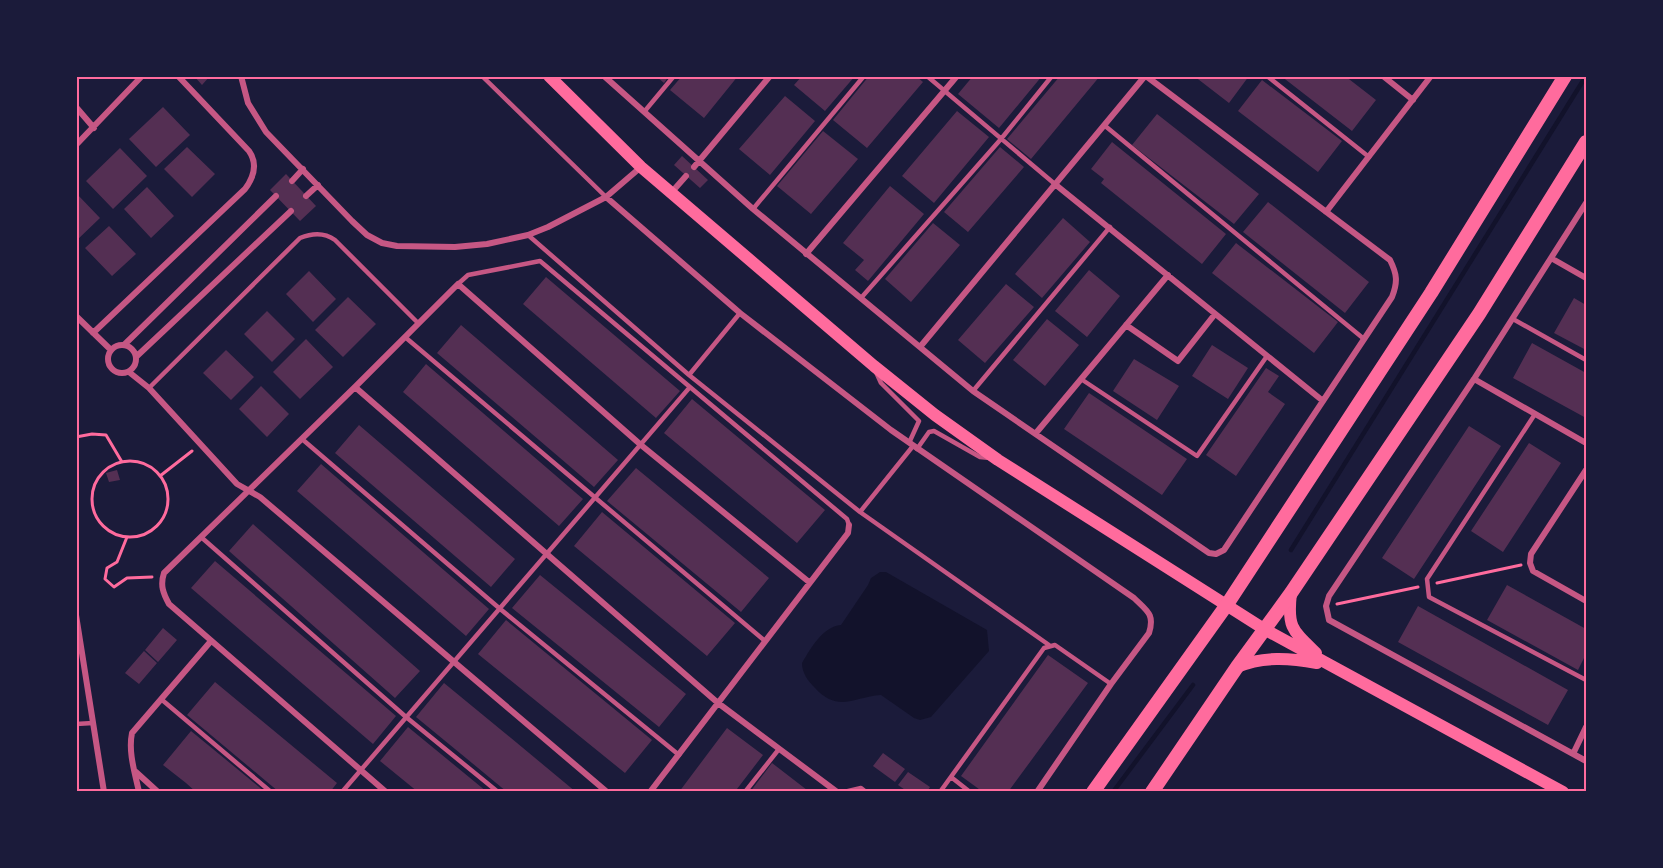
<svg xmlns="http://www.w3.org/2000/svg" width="1663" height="868" font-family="Raleway,sans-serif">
<rect width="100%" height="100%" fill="#1b1b3a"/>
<path fill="#12122b" d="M880,572H886L987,630L989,651L931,717L920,720L914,718L881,695C854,697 838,713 815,688C808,681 802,673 802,663C811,648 822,627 841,625L868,585L871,578Z"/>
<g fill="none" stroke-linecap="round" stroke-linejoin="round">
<path stroke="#12122b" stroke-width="4.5" d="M1291,550L1586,76
M1113,792L1193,685"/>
</g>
<path fill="#542f53" d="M194,76H210L202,85Z
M656,76H669L664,83Z
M682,76H738L704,118L670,90Z
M802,76H855L825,111L794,85Z
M869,76H916L923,82L867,148L833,120Z
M973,76L983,78L984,76H1042L999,128L958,94Z
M1060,76H1100L1031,159L1007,139Z
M1194,76H1249L1229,103Z
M1281,76H1345L1376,100L1352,131Z
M1262,80L1342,141L1318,172L1238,111Z
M785,96L815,121L770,175L739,149Z
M163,107L190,135L156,167L129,139Z
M957,111L989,137L934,203L902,176Z
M1157,114L1259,194L1234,224L1132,145Z
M823,131L858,159L811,214L777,186Z
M1112,142L1226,234L1202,264L1101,183L1104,179L1091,169Z
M187,147L215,174L192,197L164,169Z
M1000,147L1024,167L968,232L944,212Z
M120,148L147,176L113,209L86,181Z
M682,156L708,180L700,188L674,165Z
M286,174L316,206L300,221L270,190Z
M890,186L924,214L868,281L855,270L864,260L843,243Z
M147,187L174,216L151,238L124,209Z
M76,193L100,218L76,241Z
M1268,202L1369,282L1345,313L1243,232Z
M1063,218L1090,242L1042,298L1015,274Z
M933,223L960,245L911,302L885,279Z
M109,226L136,254L112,276L85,248Z
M1236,243L1338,322L1314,353L1212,273Z
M1089,270L1120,296L1087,337L1055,311Z
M309,271L336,299L313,322L286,294Z
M546,277L680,391L656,418L523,304Z
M1006,284L1034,307L985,363L958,340Z
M348,297L376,324L343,357L315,330Z
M1574,298L1586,305V350L1554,333Z
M267,311L295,339L272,362L244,334Z
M1047,319L1079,345L1045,386L1013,360Z
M461,325L618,460L594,487L437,353Z
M306,339L333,367L300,399L273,372Z
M1532,343L1586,373V418L1513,378Z
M1212,345L1248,368L1228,399L1192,376Z
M226,350L254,377L231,400L203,373Z
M1134,359L1179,386L1157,420L1113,391Z
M426,364L583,499L559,526L403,392Z
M1266,368L1279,376L1268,392L1285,404L1236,476L1206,455Z
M261,386L289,414L267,437L239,409Z
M1089,393L1187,459L1162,495L1064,429Z
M692,399L825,510L797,543L664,433Z
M359,425L515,559L491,587L335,453Z
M1469,426L1501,446L1414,579L1382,558Z
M1529,443L1561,463L1503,552L1471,531Z
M321,464L489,609L466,636L297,491Z
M636,468L769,578L741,612L607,501Z
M117,470L120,480L109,482L106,473Z
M602,512L735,623L707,656L574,546Z
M253,524L420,671L395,698L229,551Z
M215,561L396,716L373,744L191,588Z
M540,575L686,694L659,727L512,608Z
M1507,585L1586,629V654L1578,670L1487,620Z
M1418,606L1568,690L1548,725L1398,642Z
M506,620L652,740L625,773L478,654Z
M163,628L177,640L158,662L145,650Z
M144,651L157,663L139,684L125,673Z
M1048,655L1088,683L1008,792H983L961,776Z
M215,682L337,783L330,792H279L187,715Z
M444,683L511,738L576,792H507L472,763L416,717Z
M408,727L475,782L487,792H418L380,761Z
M727,728L763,755L737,789L734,792H679Z
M191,731L247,777L265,792H196L186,783L163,765Z
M883,753L905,769L895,782L873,766Z
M772,763L807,790L806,792H750Z
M908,772L930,787L927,792H908L898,785Z"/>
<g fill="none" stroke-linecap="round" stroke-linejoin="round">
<path stroke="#ff6b9d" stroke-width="3" d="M76,437L92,434L106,435L122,462
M92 499a38 38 0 1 1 76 0a38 38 0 1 1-76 0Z
M160,476L192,451
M127,537L117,562L107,568L105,579L114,587L127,578L152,577
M1437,583L1521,565
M1337,604L1418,587"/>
<path stroke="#c65784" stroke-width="4.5" d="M482,76L606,197
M927,76L1056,185
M1267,76L1369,157
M644,112L674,76
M1104,125L1364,339
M753,209L864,76
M528,235L689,375L860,512L1049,645
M458,284L468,275L540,261L847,519L849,525
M861,298L1001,139L1052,76
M1513,319L1586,360
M405,337L765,641
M876,372L881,383L919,421L909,443
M689,375L740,313
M1081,379L1197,456L1267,356
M149,388L300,238C312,233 324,232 335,240L418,323
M973,391L1110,227
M1535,414L1427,579L1429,597L1586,680
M302,439L499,608L679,755
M917,449L929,432L934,431L980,457L990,458
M860,512L913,446
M201,537L406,717L498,792
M161,699L271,792
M76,724L93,723
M951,777L970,792
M342,792L690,387
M745,792L779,749
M844,792L861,788L866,792
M940,792L1044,648L1055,645L1111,684"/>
<path stroke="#c65784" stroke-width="6" d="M241,76L248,103L266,132L352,221L367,235L382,243L397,246L455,247L487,244L528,235L548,227L606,197L641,167
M604,76L753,209L973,391L1209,553L1216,554L1224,550L1392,297C1398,282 1397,274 1390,260L1146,76
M1383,76L1413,100
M76,107L94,128
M76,145L142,76
M694,167L770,76
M292,181L303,169
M1056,185L1323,401
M671,193L686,176
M306,196L318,185
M606,197L740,313L891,430L1134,598C1147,611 1155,614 1149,633L1111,684L1037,792
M1586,203L1474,379L1329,596L1326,606L1329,620L1586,761
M1326,212L1431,76
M806,254L957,76
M1551,258L1586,278
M76,316L111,350
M1126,325L1178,361L1215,314
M93,333L245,189C254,177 258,164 249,151L178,76
M108 359a14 14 0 1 1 28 0a14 14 0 1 1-28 0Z
M124,345L276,196
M920,347L1145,76
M137,356L291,211
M129,372L149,388L237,484L260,497L607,792
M1474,379L1586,443
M355,387L718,703L837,792
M1036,433L1168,275
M1586,470L1531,554L1530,563L1533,571L1586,601
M76,615L104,792
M1573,754L1586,727
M136,772L158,792
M139,792C135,773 128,752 132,733L211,641
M386,792L169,604C163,593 160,585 164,573L355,387L458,284L641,445L809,582
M650,792L848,533L849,525"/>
<path stroke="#ff6b9d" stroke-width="12" d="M549,76L641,167L874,366L935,415L998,460L1264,629L1563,792
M1291,593C1287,627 1292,630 1316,653
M1237,667C1263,656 1290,658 1317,663"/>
<path stroke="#ff6b9d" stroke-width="14" d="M1093,792L1226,606L1431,293L1565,76
M1152,792L1237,667L1291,593L1479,314L1586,142"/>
</g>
<rect width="1663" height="868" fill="none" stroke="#1b1b3a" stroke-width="156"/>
<rect x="78" y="78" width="1507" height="712" fill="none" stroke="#ff6b9d" stroke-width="2"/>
</svg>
